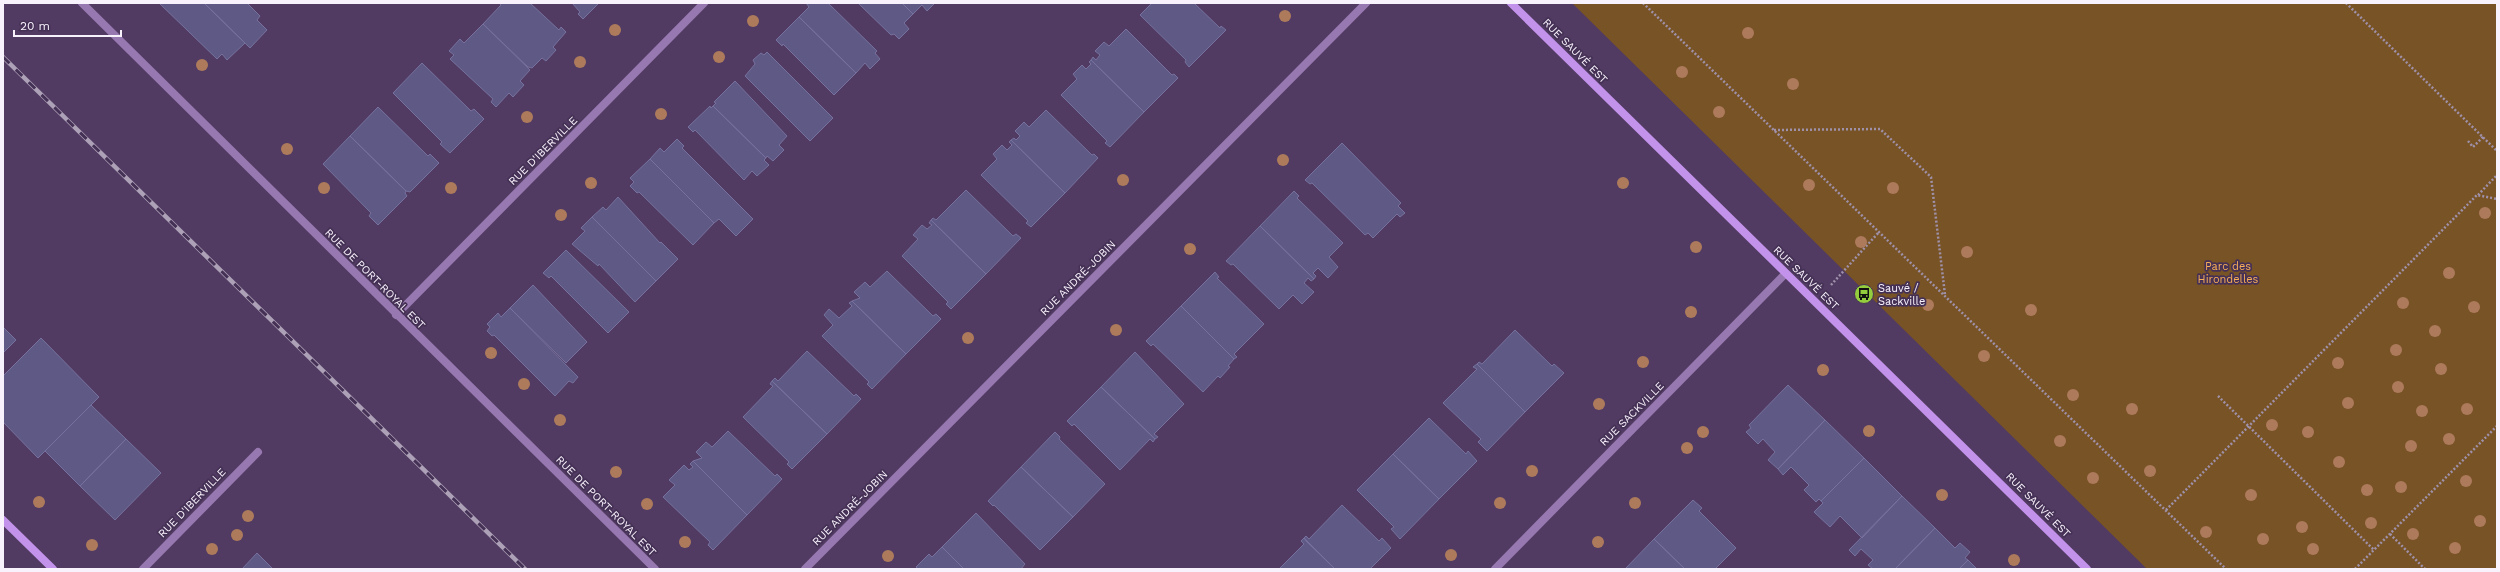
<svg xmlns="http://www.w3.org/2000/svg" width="2500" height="572" font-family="'Work Sans',sans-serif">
<rect width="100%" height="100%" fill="#513b62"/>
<path fill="#785326" d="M1572,3H2497V569H2147Z"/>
<path fill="#5f5a85" stroke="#76719e" d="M159,3H204L245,43L227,60L222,54L217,59Z
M204,3H247L260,16L257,20L267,30L250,48Z
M499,3H530L559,30L561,27L566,32L553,47L556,50L546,61L542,58L532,68L528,67L483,24L501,5Z
M572,3H599L583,19L578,14L580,12Z
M806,3H828L877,51L875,53L880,59L870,69L865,63L856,73L799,17L809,7Z
M858,3H902L913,14L904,23L909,29L899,39L894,34L891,35Z
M902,3H935L927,11L922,5L913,14Z
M1152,3H1194L1220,28L1221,26L1226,30L1189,67L1185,62L1186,60L1140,15Z
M799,17L856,73L834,95L783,44L782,46L776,40Z
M483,24L530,70L520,81L524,85L513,97L509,93L496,107L491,102L493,99L450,59L454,55L449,51L460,39L464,43Z
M1126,29L1172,75L1174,74L1178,78L1144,112L1091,60L1093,57L1096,60L1100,55L1095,51L1104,42L1109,46Z
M767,52L833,118L810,141L745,76L755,64L753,60L761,53L764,55Z
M1091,60L1144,112L1110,147L1105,143L1107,141L1061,95L1077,79L1073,74L1082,65L1086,69L1091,64L1089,62Z
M422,63L471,111L474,109L484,119L450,153L440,144L442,142L393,93Z
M735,81L787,136L779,145L784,150L773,161L767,156L766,158L713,106L716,103L714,102Z
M710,106L711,108L713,106L766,158L764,160L769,165L757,176L752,171L744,180L695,130L693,132L688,127Z
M378,107L428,156L430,154L439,163L410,192L406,191L350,136Z
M1046,110L1092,155L1094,154L1098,158L1065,193L1011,140L1014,138L1016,140L1020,136L1015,131L1024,122L1029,127Z
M350,136L406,191L405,193L407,196L378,225L369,216L371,213L323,164Z
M677,139L684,146L682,148L753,219L736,236L719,219L714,223L650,159L660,148L664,152Z
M1011,140L1065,193L1031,227L1026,223L1028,221L981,175L997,159L993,154L1002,145L1007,150L1012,145L1009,142Z
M1342,143L1401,203L1398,206L1405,213L1400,217L1397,214L1373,238L1368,233L1365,235L1312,183L1310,184L1305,180Z
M650,159L714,223L693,245L639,192L637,193L630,186L634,182L630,178Z
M966,190L1013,236L1016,234L1021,238L986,274L931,220L933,218L936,220Z
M1294,191L1299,196L1297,198L1343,243L1329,257L1338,267L1328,278L1318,268L1313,273L1316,276L1314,279L1260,226Z
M618,197L660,243L661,242L678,259L656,281L592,217L603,207L606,210Z
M592,217L656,281L635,302L599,264L598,266L572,244L585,231L581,228Z
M931,220L986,274L951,309L946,304L948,302L902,256L918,239L913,235L922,225L927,229L932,225L929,223Z
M1260,226L1314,279L1311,281L1308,278L1304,283L1314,292L1302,304L1293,295L1279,309L1233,264L1231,265L1226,261Z
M566,250L629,312L608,333L551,276L549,278L543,273Z
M887,271L933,316L936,314L941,319L906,354L852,301L860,298L854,292L865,282L870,287Z
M1215,272L1219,277L1217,278L1264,324L1234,354L1237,357L1234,359L1181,306Z
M533,285L587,342L566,363L510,308Z
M852,301L906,354L872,389L867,384L869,382L822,336L833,325L824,315L829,309L839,318L852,306L849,303Z
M1181,306L1234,359L1228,366L1230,367L1220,378L1218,376L1203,392L1153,344L1151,346L1146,341Z
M510,308L578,377L573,383L569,381L555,396L494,335L492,336L487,331L490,327L487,324L498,313L501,317Z
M3,327L16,340L3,353Z
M1515,330L1552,366L1554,364L1564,373L1525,412L1477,364L1479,362L1482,364Z
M41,338L99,397L38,458L3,422V376Z
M807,351L854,396L856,394L861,399L827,434L772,381L775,378L778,381Z
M1135,352L1184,404L1154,434L1158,437L1155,439L1101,387Z
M1477,364L1525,412L1487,451L1478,442L1481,439L1443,403L1477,369L1473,367Z
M772,381L827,434L792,469L787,464L789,462L743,417L773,386L770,384Z
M1788,385L1825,420L1778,469L1768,460L1775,452L1763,439L1758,444L1746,432L1751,428L1749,425Z
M1101,387L1155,439L1153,442L1150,439L1120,470L1074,424L1072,426L1067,421Z
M91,405L126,439L80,486L45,451Z
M1429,418L1466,454L1468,451L1477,461L1439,499L1393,454Z
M1825,420L1864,458L1821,501L1819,499L1816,502L1804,490L1809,485L1791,467L1783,475L1778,469Z
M728,431L775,476L777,474L782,479L747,515L693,461L702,458L696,452L706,442L712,447Z
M1055,432L1060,437L1059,439L1105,484L1073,517L1021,467Z
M126,439L161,473L115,520L80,486Z
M1393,454L1439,499L1400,539L1391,529L1394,527L1357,490Z
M1864,458L1902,496L1862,538L1840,516L1830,527L1814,512L1823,503L1821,501Z
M693,461L747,515L713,550L708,545L710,542L663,497L675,485L669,480L684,465L689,470L693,467L690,464Z
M1021,467L1073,517L1040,550L994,505L993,506L988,501Z
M1902,496L1935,528L1895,569H1873L1868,565L1873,560L1861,549L1855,556L1849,550Z
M1693,500L1702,508L1699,511L1736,548L1715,569H1685L1654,539Z
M1342,505L1379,541L1382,538L1391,548L1370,569H1335L1304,538L1306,536L1309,539Z
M976,513L1025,564L1021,569H964L942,547Z
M1935,528L1955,548L1960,543L1970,552L1965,558L1968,560L1959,569H1895Z
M1304,538L1306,541L1335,569H1279L1304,544L1301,541Z
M1654,539L1685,569H1625Z
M942,547L964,569H918L916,567L929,554L932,557Z
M257,553L273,569H242Z
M1968,560L1977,569H1959Z"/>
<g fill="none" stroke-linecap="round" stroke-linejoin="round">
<path stroke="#9f91aa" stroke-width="2.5" stroke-dasharray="2 2" stroke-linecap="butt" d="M1643,3L2226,569
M2346,3L2497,151
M1774,130L1880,129L1931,177L1945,295
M2468,141L2473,147L2483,137
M2478,195L2497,175
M1831,285L1879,232
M2218,396L2374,550
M2166,510L2477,195L2497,199
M2390,534L2425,569
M2355,569L2497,426"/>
<path stroke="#9778b0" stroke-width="8" d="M82,3L655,569
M396,315L704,3
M143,569L258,452
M805,569L1366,3
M1495,569L1785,274"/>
<path stroke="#c392eb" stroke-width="8" d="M1511,3L2087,569
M3,520L53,569"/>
<g stroke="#ada1b7" stroke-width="4.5">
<path id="rail" d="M3,57L525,569"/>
</g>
<use href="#rail" stroke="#463156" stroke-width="3" stroke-dasharray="9" stroke-linecap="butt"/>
</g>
<g fill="#ad7b5c">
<circle cx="1285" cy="16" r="6"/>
<circle cx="753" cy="21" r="6"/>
<circle cx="615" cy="30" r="6"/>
<circle cx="1748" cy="33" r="6"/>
<circle cx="719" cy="57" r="6"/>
<circle cx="580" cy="62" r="6"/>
<circle cx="202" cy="65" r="6"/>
<circle cx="1682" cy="72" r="6"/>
<circle cx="1793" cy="84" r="6"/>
<circle cx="1719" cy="112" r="6"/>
<circle cx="661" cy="114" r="6"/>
<circle cx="527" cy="117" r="6"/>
<circle cx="287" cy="149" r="6"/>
<circle cx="1283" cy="160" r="6"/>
<circle cx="1123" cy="180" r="6"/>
<circle cx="591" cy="183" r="6"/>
<circle cx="1623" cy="183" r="6"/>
<circle cx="1809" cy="185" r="6"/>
<circle cx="324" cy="188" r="6"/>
<circle cx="451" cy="188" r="6"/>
<circle cx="1893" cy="188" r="6"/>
<circle cx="2485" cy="213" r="6"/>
<circle cx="561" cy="215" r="6"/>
<circle cx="1861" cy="242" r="6"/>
<circle cx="1696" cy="247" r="6"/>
<circle cx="1190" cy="249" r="6"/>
<circle cx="1967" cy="252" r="6"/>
<circle cx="2449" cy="273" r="6"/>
<circle cx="2403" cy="303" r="6"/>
<circle cx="1928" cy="305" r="6"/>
<circle cx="2474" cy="307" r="6"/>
<circle cx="2031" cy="310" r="6"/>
<circle cx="1691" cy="312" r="6"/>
<circle cx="1116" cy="330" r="6"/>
<circle cx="2435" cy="331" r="6"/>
<circle cx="968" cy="338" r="6"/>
<circle cx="2396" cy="350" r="6"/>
<circle cx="491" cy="353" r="6"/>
<circle cx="1984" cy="356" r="6"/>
<circle cx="1643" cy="362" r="6"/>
<circle cx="2338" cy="363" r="6"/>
<circle cx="2441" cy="369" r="6"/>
<circle cx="1823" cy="370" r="6"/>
<circle cx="524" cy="384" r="6"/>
<circle cx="2398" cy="387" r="6"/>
<circle cx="2073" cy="395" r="6"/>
<circle cx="2348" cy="403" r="6"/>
<circle cx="1599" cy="404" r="6"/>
<circle cx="2132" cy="409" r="6"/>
<circle cx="2467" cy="409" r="6"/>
<circle cx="2422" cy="411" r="6"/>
<circle cx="560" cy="420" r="6"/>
<circle cx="2272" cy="425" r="6"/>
<circle cx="1869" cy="431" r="6"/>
<circle cx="1703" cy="432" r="6"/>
<circle cx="2308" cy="432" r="6"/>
<circle cx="2449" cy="439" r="6"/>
<circle cx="2060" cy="441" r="6"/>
<circle cx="2411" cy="446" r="6"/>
<circle cx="1687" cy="448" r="6"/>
<circle cx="2339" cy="462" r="6"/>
<circle cx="1532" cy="471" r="6"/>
<circle cx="2150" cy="471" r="6"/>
<circle cx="616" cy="472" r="6"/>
<circle cx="2093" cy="478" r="6"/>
<circle cx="2466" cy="481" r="6"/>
<circle cx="2401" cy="487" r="6"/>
<circle cx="2367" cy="490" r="6"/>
<circle cx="1942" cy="495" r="6"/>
<circle cx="2251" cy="495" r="6"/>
<circle cx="39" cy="502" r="6"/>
<circle cx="1500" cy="503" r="6"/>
<circle cx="1635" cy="503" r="6"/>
<circle cx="647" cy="504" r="6"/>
<circle cx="248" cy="516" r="6"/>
<circle cx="2480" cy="521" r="6"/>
<circle cx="2371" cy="523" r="6"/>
<circle cx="2302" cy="527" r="6"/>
<circle cx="2206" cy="532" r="6"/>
<circle cx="2413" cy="534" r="6"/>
<circle cx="237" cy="535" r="6"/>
<circle cx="2263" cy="539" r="6"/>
<circle cx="685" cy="542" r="6"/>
<circle cx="1598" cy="542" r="6"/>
<circle cx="92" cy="545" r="6"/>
<circle cx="2455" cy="548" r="6"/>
<circle cx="212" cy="549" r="6"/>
<circle cx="2313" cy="549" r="6"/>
<circle cx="1451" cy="555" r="6"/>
<circle cx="888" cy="556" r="6"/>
<circle cx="2014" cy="560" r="6"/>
</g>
<defs>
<g id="bus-disc" transform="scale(1)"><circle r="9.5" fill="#93cc3d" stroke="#463156"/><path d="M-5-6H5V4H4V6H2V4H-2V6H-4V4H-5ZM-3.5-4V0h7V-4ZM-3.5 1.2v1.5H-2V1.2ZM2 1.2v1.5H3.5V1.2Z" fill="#111"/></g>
</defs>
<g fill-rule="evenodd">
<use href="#bus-disc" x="1864" y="294"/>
</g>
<g text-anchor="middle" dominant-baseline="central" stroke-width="3.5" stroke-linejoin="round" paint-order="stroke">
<g font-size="11" fill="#f7f2fc" stroke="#463156">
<text transform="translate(1575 51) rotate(45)">RUE SAUVÉ EST</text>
<text transform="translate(543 151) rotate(-45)">RUE D'IBERVILLE</text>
<text transform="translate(1078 278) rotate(-45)">RUE ANDRÉ-JOBIN</text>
<text transform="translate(1806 278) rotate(44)">RUE SAUVÉ EST</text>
<text transform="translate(375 279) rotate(45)">RUE DE PORT-ROYAL EST</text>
<text transform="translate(1632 414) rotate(-45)">RUE SACKVILLE</text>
<text transform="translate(192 503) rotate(-46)">RUE D'IBERVILLE</text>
<text transform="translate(2038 505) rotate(45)">RUE SAUVÉ EST</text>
<text transform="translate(606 506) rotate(45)">RUE DE PORT-ROYAL EST</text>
<text transform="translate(850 508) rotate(-45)">RUE ANDRÉ-JOBIN</text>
</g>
<g font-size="11" fill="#f8af57" stroke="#463156">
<text x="2228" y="266">Parc des<tspan x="2228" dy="13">Hirondelles</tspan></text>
</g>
<g font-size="11" fill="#f7f2fc" stroke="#463156" text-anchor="start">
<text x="1878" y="288">Sauvé /<tspan x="1878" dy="13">Sackville</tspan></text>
</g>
</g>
<rect width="2500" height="572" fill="none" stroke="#f7f2fc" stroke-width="8"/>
<path d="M14 30v6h107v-6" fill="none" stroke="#f7f2fc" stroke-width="2"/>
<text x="20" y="30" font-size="12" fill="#f7f2fc" stroke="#463156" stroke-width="3" paint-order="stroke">20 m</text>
</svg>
